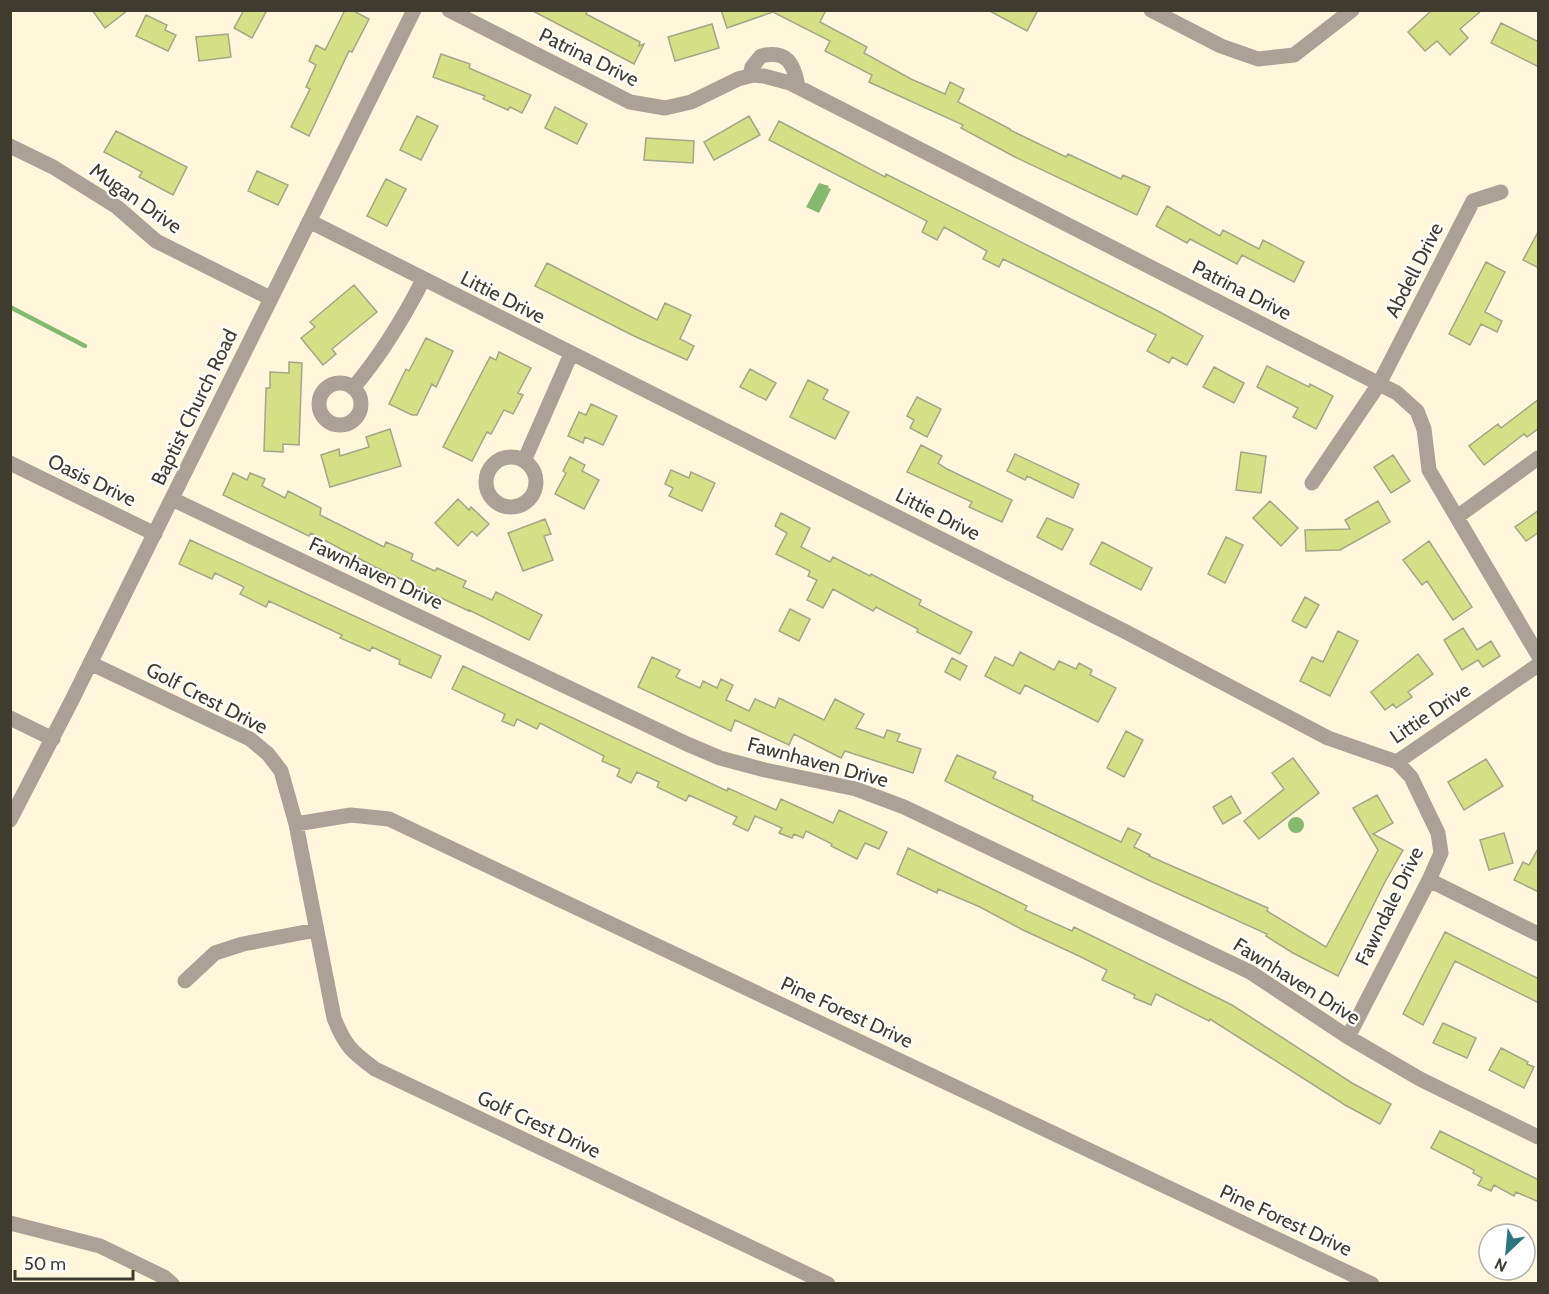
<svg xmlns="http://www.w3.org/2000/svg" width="1549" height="1294" font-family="Cabin,sans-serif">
<rect width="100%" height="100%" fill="#fff6dc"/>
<path fill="#86b970" d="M819,183L829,186L828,188L831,189L819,213L806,207Z
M1288 825a8 8 0 1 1 16 0a8 8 0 1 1-16 0Z"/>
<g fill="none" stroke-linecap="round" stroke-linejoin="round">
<path stroke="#86b970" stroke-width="4.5" d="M10,307L85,346"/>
</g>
<path fill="#d5df85" stroke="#a2a787" stroke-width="1.5" d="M92,10H128L105,28Z
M244,10H267L252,38L234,28Z
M345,10H352L369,19L352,52L349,51L309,136L291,127L310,89L306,87L316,65L309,61L316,45L325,50Z
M531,10H588L586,14L640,42L639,46L644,44L634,64Z
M721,10H826L820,22L867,47L864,53L911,79L945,94L950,82L964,89L958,102L1010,129V130L1066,157L1068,154L1121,179L1123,175L1150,187L1137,215L1015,157L961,128L963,125L869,82L872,75L825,51L830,41L773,12L727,28Z
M988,10H1038L1027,31Z
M1432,10H1482L1460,29L1468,38L1450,55L1437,41L1425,51L1408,32Z
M146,15L167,25L165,30L176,35L168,51L136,36Z
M1501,23L1539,42V67L1491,43Z
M712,24L719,48L675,61L668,37Z
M228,34L231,57L199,61L196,37Z
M441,54L470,64L469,68L531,95L522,113L510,107L508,110L483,99L485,96L433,77Z
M555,107L587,124L577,144L545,128Z
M417,116L438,126L421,160L400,150Z
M749,116L760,135L714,160L704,142Z
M779,121L885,177L886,174L1158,311L1203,336L1187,365L1172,357L1169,363L1147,351L1156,335L1003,259L999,267L983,259L987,251L944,227L937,240L922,232L927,221L769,140Z
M116,131L187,167L173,195L139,177L142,172L104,152Z
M646,138L694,141L693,163L644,160Z
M257,171L288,185L278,205L248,191Z
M386,179L406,189L387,226L367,216Z
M1167,206L1220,236L1223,230L1259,249L1263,240L1304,262L1294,282L1242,255L1237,264L1190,239L1187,243L1156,226Z
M1539,230V268L1523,260Z
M1486,262L1505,272L1485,312L1502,321L1497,332L1481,324L1470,345L1449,334Z
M547,263L657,320L665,303L691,315L680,339L694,346L687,360L634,336L535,286Z
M354,285L377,312L332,349L336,354L323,365L301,338L315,327L310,322Z
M426,338L453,351L436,387L432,384L417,415H412L389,404L406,369L409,371Z
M499,352L531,368L518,393L523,395L513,414L504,410L491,434L487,432L472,461L443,447L490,357L496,360Z
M289,362L302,363L299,445L283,444V452L264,451L266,388H270V372L289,373Z
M1267,366L1309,387L1310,384L1333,396L1316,429L1293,417L1298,408L1257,387Z
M1214,367L1244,383L1234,403L1203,387Z
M750,369L776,383L766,400L740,387Z
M808,380L828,390L823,399L849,412L835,439L790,417Z
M917,397L941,409L927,437L910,428L914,420L907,416Z
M1539,399V428L1527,437L1524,434L1484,465L1469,446L1498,424L1501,428Z
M591,404L617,416L603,445L585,437L583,443L568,436L579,412L586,415Z
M390,429L401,466L330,487L321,455L339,449L340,456L369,447L366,437Z
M921,445L942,456L938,463L947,469L1012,500L1002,522L969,507L972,502L907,472Z
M1241,452L1266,456L1261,493L1236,490Z
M1015,454L1079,484L1073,498L1027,476L1025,480L1007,471Z
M1393,455L1410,481L1391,493L1374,467Z
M570,457L585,465L582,471L599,480L584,509L555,494L566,473L563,471Z
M671,470L689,478L691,472L715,483L702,511L669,496L673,488L665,484Z
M233,473L247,480L250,473L265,479L262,486L285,498L288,491L321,508L320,515L384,547L386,542L413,554L411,560L435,571L437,568L466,581L463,587L492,600L496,592L542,615L529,640L469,610V611L375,567L311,533L309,536L223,495Z
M458,499L469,510L471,507L489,524L477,536L472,531L458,546L435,523Z
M1270,501L1298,528L1281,546L1253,518Z
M1378,501L1390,522L1340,550L1306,551L1305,530L1350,529L1345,520Z
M1539,510V532L1526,541L1515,527Z
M781,513L810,528L801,547L830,562L833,557L870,576L871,574L921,600L919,605L972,632L960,654L917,632L918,629L876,607L873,611L833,589L823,608L807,600L817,580L808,576L810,571L776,554L787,533L775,526Z
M1047,518L1073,529L1062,550L1037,537Z
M545,519L551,534L544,536L553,560L523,571L508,533Z
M1226,537L1243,545L1225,583L1208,574Z
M190,540L441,656L431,678L399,664L400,660L372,647L370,651L340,638L342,635L269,601L266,607L240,594L244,587L215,573L212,579L179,564Z
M1429,541L1472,607L1453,620L1427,581L1422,585L1403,560Z
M1102,542L1152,568L1141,590L1090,564Z
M1305,597L1319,605L1306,628L1292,621Z
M790,609L810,619L799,641L779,631Z
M1463,628L1477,650L1491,641L1500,656L1483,667L1478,660L1462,670L1444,640Z
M1338,631L1358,641L1330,696L1300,681L1312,657L1323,662Z
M1020,652L1054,670L1059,661L1076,669L1079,663L1092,670L1090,675L1116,688L1098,722L1025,685L1020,694L985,676L995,657L1013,666Z
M1418,654L1433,674L1408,692L1412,697L1396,708L1393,704L1385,710L1371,692Z
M652,657L680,670L676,677L700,688L703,681L717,688L721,679L733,685L726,700L749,711L755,699L775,708L779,698L824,720L835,699L864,714L856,728L884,738L887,730L900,734L897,741L921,749L913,773L845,751L841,758L794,734L789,745L735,720L731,731L638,687Z
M952,658L967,666L960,680L945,672Z
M463,666L727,791L728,788L776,810L781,799L833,823L839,810L887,832L879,849L865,843L857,859L831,846L832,844L806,831L803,838L794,834L792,838L779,833L782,828L755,816L748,831L733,824L737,817L689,795L686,801L657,787L659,782L637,772L631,783L617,776L620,769L602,761L604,756L540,723L537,729L517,719L514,726L502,721L505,714L452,689Z
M1126,731L1143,740L1124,777L1107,768Z
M957,755L996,772L993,778L1033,796L1032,800L1121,842L1128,828L1141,834L1134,847L1150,855L1149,856L1268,908L1267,911L1326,947L1378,850L1353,808L1377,795L1393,823L1373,834L1403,850L1385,882L1338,976L1293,953L1266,936L1267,934L1146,879L945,781Z
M1293,758L1319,793L1259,839L1244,821L1284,789L1272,773Z
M1486,759L1503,786L1464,810L1448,782Z
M1231,796L1241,813L1223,824L1213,807Z
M1504,833L1513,863L1489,870L1480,840Z
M1539,847V892L1514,880L1523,862L1529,865Z
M908,848L1027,906L1025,910L1072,931L1074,927L1232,1005L1352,1083L1391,1104L1380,1124L1345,1105L1210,1019L1209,1021L1156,994L1151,1005L1134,998L1135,995L1102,980L1107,970L1079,956L1023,930L980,907L938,889L937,893L897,874Z
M1445,932L1539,979V1003L1455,961L1423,1025L1403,1014Z
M1443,1023L1476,1038L1467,1058L1433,1043Z
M1501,1048L1528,1062L1527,1064L1534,1067L1524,1088L1489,1070Z
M1440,1131L1539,1180V1202L1516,1192L1514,1196L1494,1185L1491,1191L1478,1185L1482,1178L1473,1173L1474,1170L1431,1148Z"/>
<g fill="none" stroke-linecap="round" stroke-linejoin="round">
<path stroke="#aca196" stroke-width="15" d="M449,10L630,102L665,108L691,102L738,79L753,75L764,76L790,83L1397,393L1417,411L1424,429L1429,470L1538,655
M1151,10L1221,46L1258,59L1294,55L1352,10
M750,76L752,67L761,56C787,50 794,63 798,87
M10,146L53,167L117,207L156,241L270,298
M309,221L1128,633L1328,738L1397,762L1538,665
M319 404a21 21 0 1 1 42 0a21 21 0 1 1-42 0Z
M353,388C382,354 403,319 423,280
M486 482a25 25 0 1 1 50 0a25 25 0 1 1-50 0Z
M524,461L571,354
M10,463L155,534
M1312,483L1379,384L1473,201L1501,192
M172,499L687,744L720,758L765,770L856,789L904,807L1250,972L1348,1037L1420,1079L1538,1137
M1457,517L1538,458
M90,663L250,739L268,754L281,771L296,824L334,1018C345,1046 352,1052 375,1069L828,1284
M10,718L53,739
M10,820L72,700L414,10
M296,824L351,815L389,819L1372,1284
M1429,880L1538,934
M185,981L215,953L243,944L316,930
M1348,1037L1429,880L1441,853L1438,833L1411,777L1397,762
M10,1223L100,1246L164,1277L172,1284"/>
</g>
<g text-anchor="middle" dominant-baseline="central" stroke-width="4.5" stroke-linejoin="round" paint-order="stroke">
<g font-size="20" fill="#3f3b2e" stroke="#fff">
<text transform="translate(589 57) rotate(26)">Patrina Drive</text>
<text transform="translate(136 198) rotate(35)">Mugan Drive</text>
<text transform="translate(1414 270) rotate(-63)">Abdell Drive</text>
<text transform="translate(1242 290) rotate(27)">Patrina Drive</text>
<text transform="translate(503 297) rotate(27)">Littie Drive</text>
<text transform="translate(194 407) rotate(-64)">Baptist Church Road</text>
<text transform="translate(92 480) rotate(26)">Oasis Drive</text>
<text transform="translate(938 514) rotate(27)">Littie Drive</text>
<text transform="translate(376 573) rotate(25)">Fawnhaven Drive</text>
<text transform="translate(207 698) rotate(27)">Golf Crest Drive</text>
<text transform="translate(1430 713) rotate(-34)">Littie Drive</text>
<text transform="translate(818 762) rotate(15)">Fawnhaven Drive</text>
<text transform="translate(1389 906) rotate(-64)">Fawndale Drive</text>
<text transform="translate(1297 981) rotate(32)">Fawnhaven Drive</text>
<text transform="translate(847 1012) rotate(25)">Pine Forest Drive</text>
<text transform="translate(539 1124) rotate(25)">Golf Crest Drive</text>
<text transform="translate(1286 1220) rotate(25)">Pine Forest Drive</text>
</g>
</g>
<rect width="1549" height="1294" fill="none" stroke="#3f3b2e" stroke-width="24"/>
<g transform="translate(1507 1252) rotate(206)"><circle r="28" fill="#ffffff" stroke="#b2b1ab" stroke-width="1.5"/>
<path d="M0-4.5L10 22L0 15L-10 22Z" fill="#2e767e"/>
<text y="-9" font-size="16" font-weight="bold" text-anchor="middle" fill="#3f3b2e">N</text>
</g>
<path d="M15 1270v9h118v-9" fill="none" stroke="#3f3b2e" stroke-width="3"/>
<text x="24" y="1270" font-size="18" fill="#3f3b2e" stroke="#ffffff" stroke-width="4.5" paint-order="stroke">50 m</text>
</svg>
